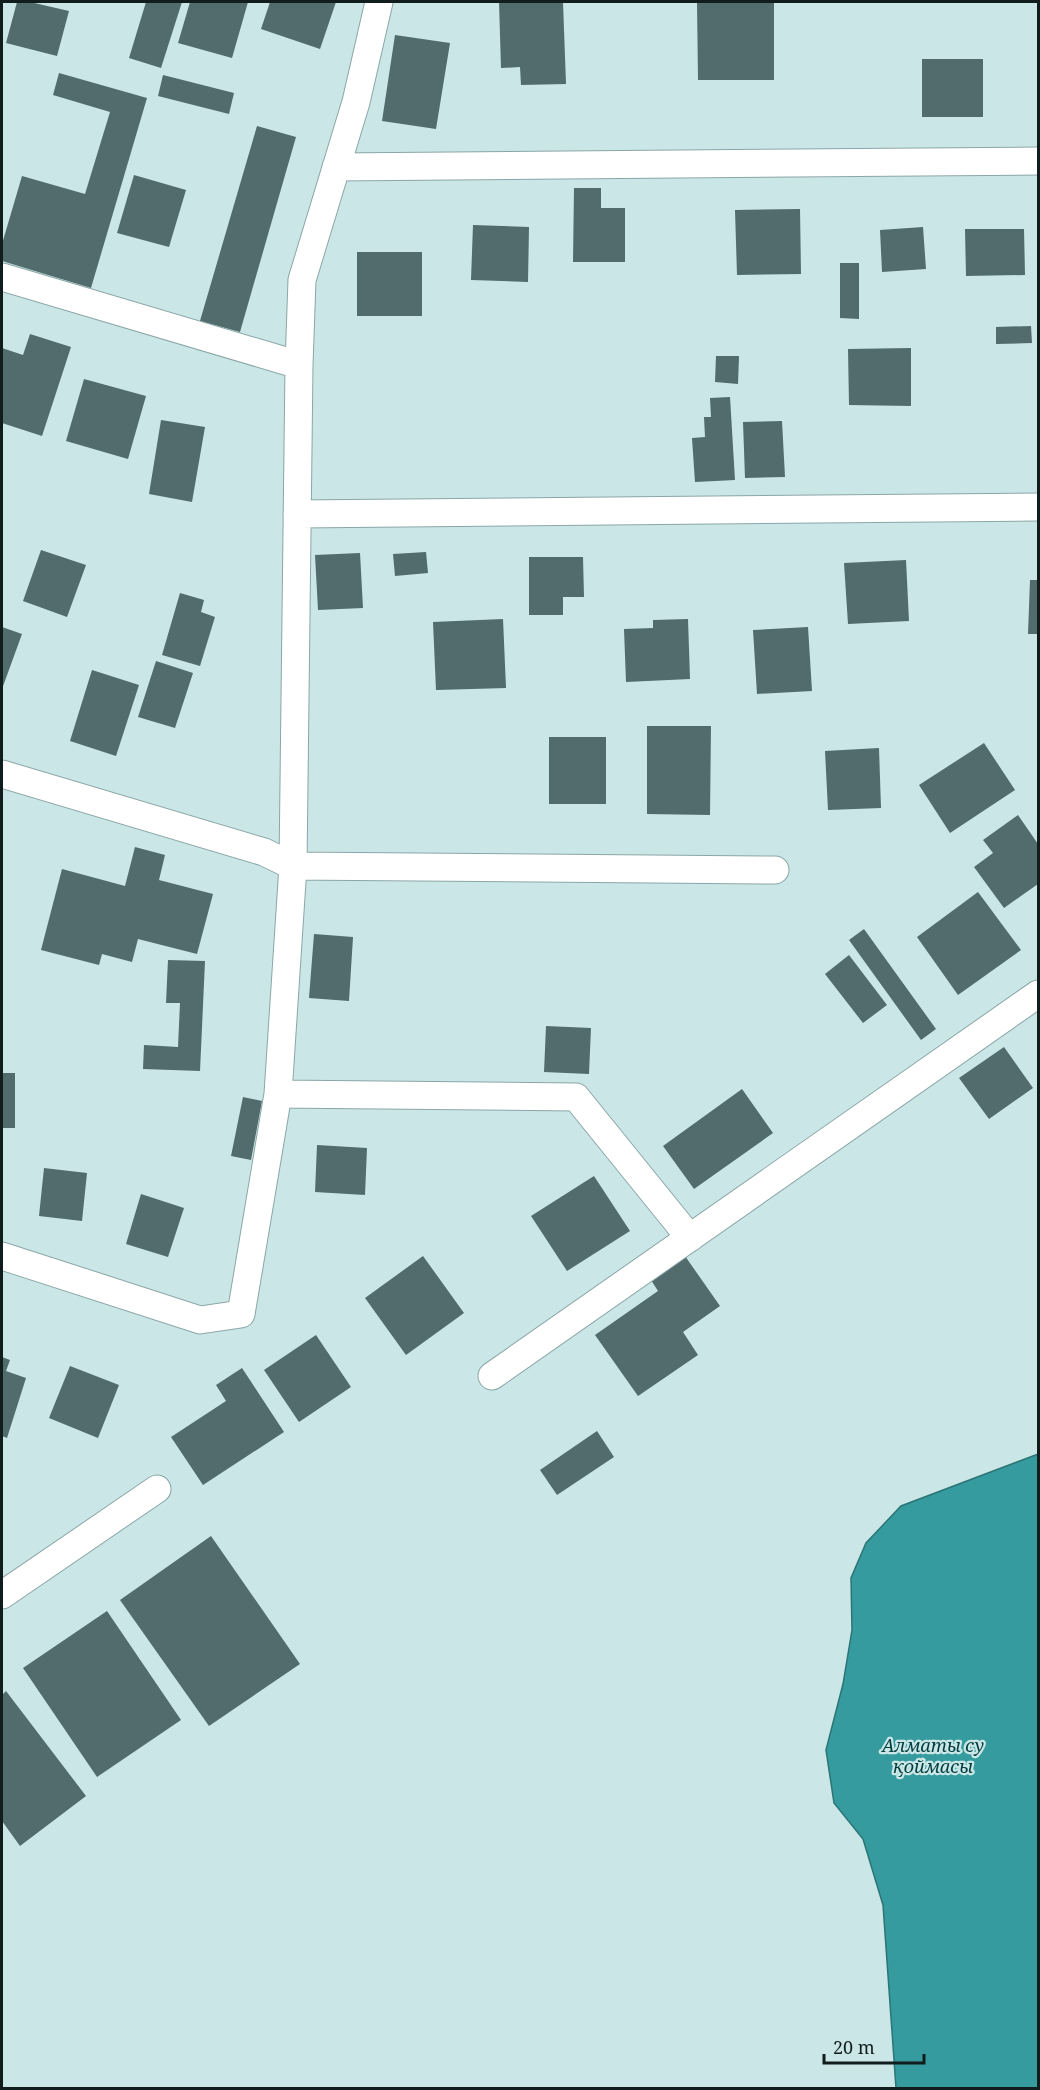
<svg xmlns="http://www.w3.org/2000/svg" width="1040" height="2090" font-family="'Noto Serif',serif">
<rect width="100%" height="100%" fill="#cae6e6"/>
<path fill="#369b9e" stroke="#2b7577" stroke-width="1.5" d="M1038,1454V2088H896L883,1905L863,1839L834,1803L826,1750L843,1684L852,1630L851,1578L866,1543L901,1506Z"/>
<path fill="#526b6c" d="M17,2H30L69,11L57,56L6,43Z
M146,2H182L161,68L129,58Z
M190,2H248L232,58L178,43Z
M270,2H336L320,49L261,29Z
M499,2H563L566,84L521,85L520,67L501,68Z
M774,2V80H698L697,3Z
M395,35L450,43L436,129L382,121Z
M922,59H983V117H922Z
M59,73L147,98L91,288L2,261V244L22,176L85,194L110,112L53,95Z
M163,75L234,93L229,114L158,96Z
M257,126L296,137L240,332L200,321Z
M134,175L186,190L169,247L117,233Z
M574,188H601V208H625V262H573Z
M800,209L801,274L737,275L735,210Z
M473,225L529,227L528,282L471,280Z
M923,227L926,269L882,272L880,230Z
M965,229H1024L1025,275L966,276Z
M357,252H422V316H357Z
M840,263H859V319L840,318Z
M1031,326L1032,343L996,344V327Z
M30,334L71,347L42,436L2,423V348L23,355Z
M911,348V406L849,405L848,349Z
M716,356H739L738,384L715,382Z
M84,379L146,396L128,459L66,441Z
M730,397L735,480L695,482L692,438L705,437L704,417H711L710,398Z
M161,420L205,427L192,502L149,494Z
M782,421L785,477L745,478L743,422Z
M41,550L86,565L67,617L23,601Z
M426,552L428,573L395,576L393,554Z
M360,553L363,608L318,610L315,555Z
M529,557H583L584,597H563V615H529Z
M906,560L909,621L848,624L844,563Z
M1030,580H1038V634H1028Z
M180,593L204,600L201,612L215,617L200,666L162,655Z
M503,619L506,688L436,690L433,622Z
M688,619L690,679L626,682L624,629L653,628V620Z
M2,627L22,634L2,689Z
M808,627L812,691L757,694L753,630Z
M156,661L193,673L175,728L138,717Z
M92,670L139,685L116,756L70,741Z
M647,726H711L710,815L647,814Z
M549,737H606V804H549Z
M984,743L1015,790L950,833L919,785Z
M879,748L881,808L828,810L825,751Z
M1018,815L1038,844V884L1004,908L974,867L993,853L983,840Z
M135,847L165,855L159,880L213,894L197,954L138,939L132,962L102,954L99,965L41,950L62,869L125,886Z
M978,892L1021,950L958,995L917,937Z
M864,929L936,1029L921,1040L849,940Z
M314,934L353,937L349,1001L309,998Z
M849,955L887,1005L863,1023L825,974Z
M168,960L205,961L200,1071L143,1069L144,1045L178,1047L180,1003H166Z
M546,1026L591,1028L589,1074L544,1072Z
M1004,1047L1033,1088L989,1119L959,1078Z
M2,1073H15V1128H2Z
M742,1089L773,1133L694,1189L663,1146Z
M243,1097L262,1101L251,1160L231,1156Z
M317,1145L367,1148L365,1195L315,1192Z
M44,1168L87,1173L82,1221L39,1216Z
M594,1176L630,1231L567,1271L531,1216Z
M141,1194L184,1208L168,1257L126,1244Z
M423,1256L464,1313L406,1355L365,1298Z
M685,1256L720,1306L683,1332L698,1355L638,1396L595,1335L658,1291L651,1280Z
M316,1335L351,1387L299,1422L264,1370Z
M2,1357L10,1360L6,1371L26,1378L7,1438L2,1436Z
M70,1366L119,1385L98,1438L49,1418Z
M242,1368L284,1432L203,1485L171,1437L226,1401L216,1385Z
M597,1431L614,1457L557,1495L540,1470Z
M211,1536L300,1664L209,1726L120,1600Z
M107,1611L181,1720L97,1777L23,1668Z
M6,1691L86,1796L20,1846L2,1821V1695Z"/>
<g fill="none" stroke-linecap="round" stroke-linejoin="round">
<g stroke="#8ba6a7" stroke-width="29">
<path id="minor" d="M336,167L1038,161
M2,277L299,365
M297,514L1038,507
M2,774L264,852L293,866L775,870
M278,1094L293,866L299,365L302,280L356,102L379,2
M2,1256L200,1320L241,1314L278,1094L576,1097L690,1238
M492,1376L1038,994
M2,1595L157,1489"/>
</g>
<use href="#minor" stroke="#fff" stroke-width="27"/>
</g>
<g text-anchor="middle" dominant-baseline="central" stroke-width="4.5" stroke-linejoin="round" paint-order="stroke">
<g font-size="18" font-style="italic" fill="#003e40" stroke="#cae6e6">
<text x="933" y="1745">Алматы су<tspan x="933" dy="21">қоймасы</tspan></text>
</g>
</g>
<rect width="1040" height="2090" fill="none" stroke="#111c1c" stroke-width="6"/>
<path d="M824 2054v9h100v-9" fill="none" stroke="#111c1c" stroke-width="3"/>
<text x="833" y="2054" font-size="18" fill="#111c1c" stroke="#cae6e6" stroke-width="4.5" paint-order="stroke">20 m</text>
</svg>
